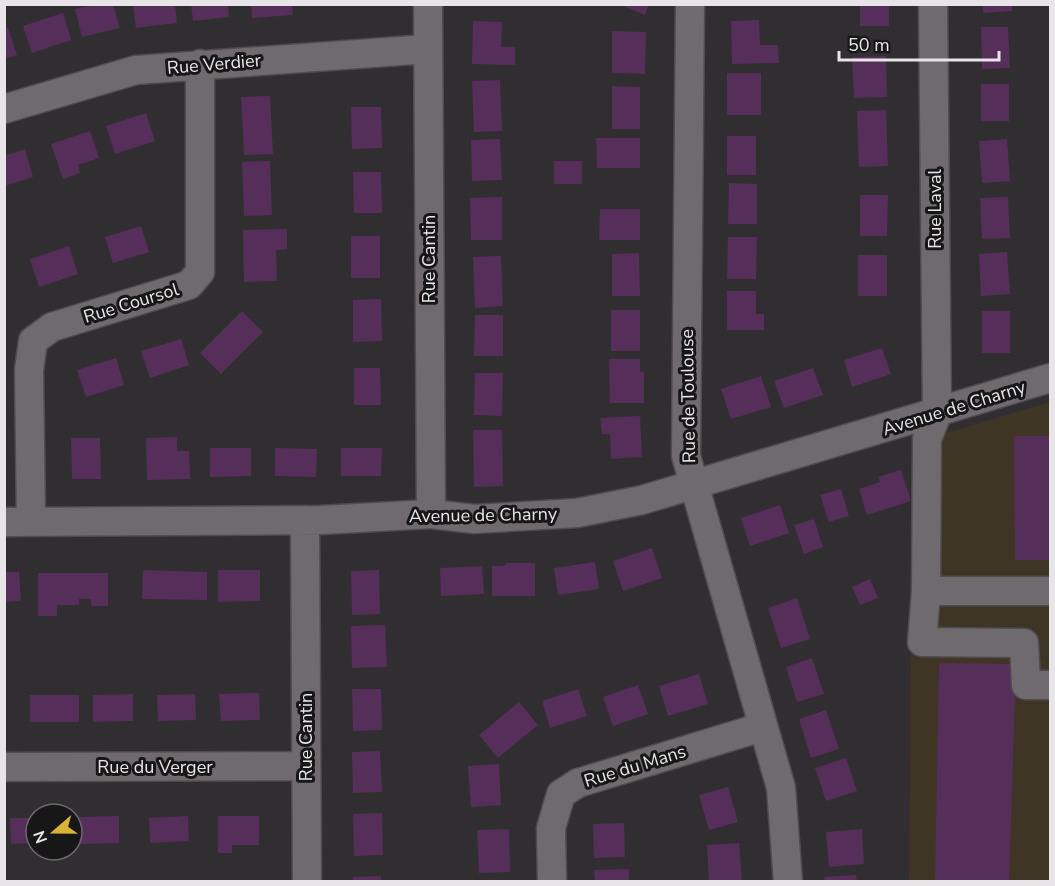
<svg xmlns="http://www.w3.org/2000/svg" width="1055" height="886" font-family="'Nunito Sans',sans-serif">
<rect width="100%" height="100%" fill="#312e31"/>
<path fill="#3f3525" d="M1050,402V881L909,882L913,443Z"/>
<path fill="#552f59" d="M191,4H228L229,17L193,21Z
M251,4H292L293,15L252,18Z
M619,4H649L645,15Z
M860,4H889V26H860Z
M983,4H1012V11L983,13Z
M94,5H113L120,28L82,37L75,9Z
M133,5H175L177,23L136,28Z
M63,13L71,40L32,53L23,26Z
M759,20L760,45H778L779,63L732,64L731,21Z
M473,21L502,22L501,47H515V65L472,64Z
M981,27H1008L1010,68L982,69Z
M8,28L17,55L4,59V29Z
M612,31L646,32L645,74L612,73Z
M886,56L887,97L854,98L852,57Z
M727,73H761V115H727Z
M500,80L502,131L474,132L472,81Z
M981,84H1009V121H981Z
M612,86L640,87V129H612Z
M270,96L273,154L244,155L241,97Z
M351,107H381L382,148L352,149Z
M886,110L888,166L859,167L857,111Z
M146,113L155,141L115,154L106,126Z
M90,131L99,158L78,165L80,173L63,179L51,144Z
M727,136H756V175H727Z
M596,138H640V168H597Z
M500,139L502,180L472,181L471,140Z
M1007,139L1010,181L982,183L979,141Z
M25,149L33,177L4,186V156Z
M270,161L272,215L244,216L242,162Z
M554,161H582V184H554Z
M353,172H381L382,213H354Z
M729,183L757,184V224H728Z
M860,195H888L887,236H860Z
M502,197V240H471L470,198Z
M1008,197L1010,238L982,239L980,198Z
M600,209H640V240H599Z
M141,226L149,252L113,263L105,237Z
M287,229V249L276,250L277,281L244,282L243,230Z
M351,236H380V278H351Z
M728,237H757L756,279H727Z
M69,246L78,274L39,287L30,259Z
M1007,252L1010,294L981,296L979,254Z
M639,253L640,296H612V254Z
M858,255H887V296H858Z
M501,256L503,306L475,308L473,257Z
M727,291H756V314H764V330H727Z
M381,299L382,341L353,342V300Z
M611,310H640V351H611Z
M242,311L263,332L221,374L200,353Z
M982,311H1010V353H982Z
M475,315H503V356H474Z
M181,339L189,365L150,378L141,351Z
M882,348L891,374L852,387L844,360Z
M116,358L124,385L86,397L77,370Z
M609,359H640V372H644V403H610Z
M354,368H380L381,405H354Z
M813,368L823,395L784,408L774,381Z
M475,373H503L502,416L474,415Z
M761,376L771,407L731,419L721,389Z
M640,416L642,457L611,459L610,434H602L600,418Z
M473,430H502L503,486L474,487Z
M1014,436H1050V560H1015Z
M177,437V451H189L190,479L147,480L146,438Z
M71,438H100L101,479H72Z
M210,448H251V476L210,477Z
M275,448L317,449L316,477L275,476Z
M341,448H382L381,476H341Z
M901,470L911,501L867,515L859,489L880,482L878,477Z
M841,489L849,516L829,522L820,495Z
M780,505L789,533L750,546L741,518Z
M814,519L823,547L804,554L794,525Z
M652,548L662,578L623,591L613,561Z
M595,562L599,589L558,595L554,568Z
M506,563H535V596H492V566H505Z
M482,566L484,594L441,596L440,568Z
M143,570L207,572V600L142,599Z
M218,570H260V601L218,602Z
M379,570L380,614L352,615L351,571Z
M4,572H19L21,601L4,602Z
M38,573H108V606H91V599H79V605H57V616H38Z
M870,579L878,598L860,605L852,587Z
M797,598L810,639L781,648L768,608Z
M385,625L387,667L352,668L351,626Z
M812,658L824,694L797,702L786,667Z
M939,663L1016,664L1009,882H935Z
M699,674L708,704L668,716L659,686Z
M638,685L648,714L613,726L603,697Z
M352,689H381L382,730L353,731Z
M578,689L587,716L550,728L542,701Z
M259,693L260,720L221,721L219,694Z
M133,694V721L93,722V695Z
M195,694L196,720L158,721L157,695Z
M30,695H79V722H30Z
M519,702L538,725L498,758L479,735Z
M826,710L839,749L811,758L799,719Z
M380,751L382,792L353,793L352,752Z
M846,758L857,791L826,801L815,768Z
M499,764L501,805L471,807L468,766Z
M728,787L738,822L709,830L699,795Z
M382,813L383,855L354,856L353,814Z
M119,816V843L80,844L79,817Z
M188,816L189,841L150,843L149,818Z
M218,816H259V845H232V853H218Z
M10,818H36V843L11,844Z
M624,823L625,857L594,858L593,824Z
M509,829L510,872L479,873L477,830Z
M862,829L864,864L829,867L826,832Z
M739,843L742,882H709L707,845Z
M629,869V882H595L594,870Z
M856,875L857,882H825L824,877Z
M381,876V882H353V877Z"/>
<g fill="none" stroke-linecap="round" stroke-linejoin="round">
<g stroke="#4f4c4f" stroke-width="31">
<path id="minor" d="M428,4L431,514
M690,4L686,456L781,788L788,882
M933,4L937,414L927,439L926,591L922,642L1024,643L1026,685H1050
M4,109L136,70L428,49
M305,520L307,882
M31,521L29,370L33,341L52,327L189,285L200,272V64
M4,522L321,520L431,514L474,519L577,513L642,500L1050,378
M926,591H1050
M4,767L306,766
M552,882L551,828L561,794L578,783L762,727"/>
</g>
<use href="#minor" stroke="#6e6a6e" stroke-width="28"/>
</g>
<g text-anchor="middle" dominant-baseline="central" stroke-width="6" stroke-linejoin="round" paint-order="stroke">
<g font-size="18" fill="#e7e5e7" stroke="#181718">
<text transform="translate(214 64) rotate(-5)">Rue Verdier</text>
<text transform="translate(935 209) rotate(-90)">Rue Laval</text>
<text transform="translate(429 259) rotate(-90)">Rue Cantin</text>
<text transform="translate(131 303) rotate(-17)">Rue Coursol</text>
<text transform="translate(688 396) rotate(-91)">Rue de Toulouse</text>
<text transform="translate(954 408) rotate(-17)">Avenue de Charny</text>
<text transform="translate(483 515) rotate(-1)">Avenue de Charny</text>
<text transform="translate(306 737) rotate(-90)">Rue Cantin</text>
<text transform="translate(635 766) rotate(-17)">Rue du Mans</text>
<text x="155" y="767">Rue du Verger</text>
</g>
</g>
<rect width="1055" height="886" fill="none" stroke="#e7e5e7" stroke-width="12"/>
<g transform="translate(54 832) rotate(250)"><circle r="28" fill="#181718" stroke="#6b696b" stroke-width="1.5"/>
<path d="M0-4.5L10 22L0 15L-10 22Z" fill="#d8b434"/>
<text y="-9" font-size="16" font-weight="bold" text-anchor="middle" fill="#e7e5e7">N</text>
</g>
<path d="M839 51v9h160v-9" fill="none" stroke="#e7e5e7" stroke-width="3"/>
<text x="848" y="51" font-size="18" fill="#e7e5e7" stroke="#181718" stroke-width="4.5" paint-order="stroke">50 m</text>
</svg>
